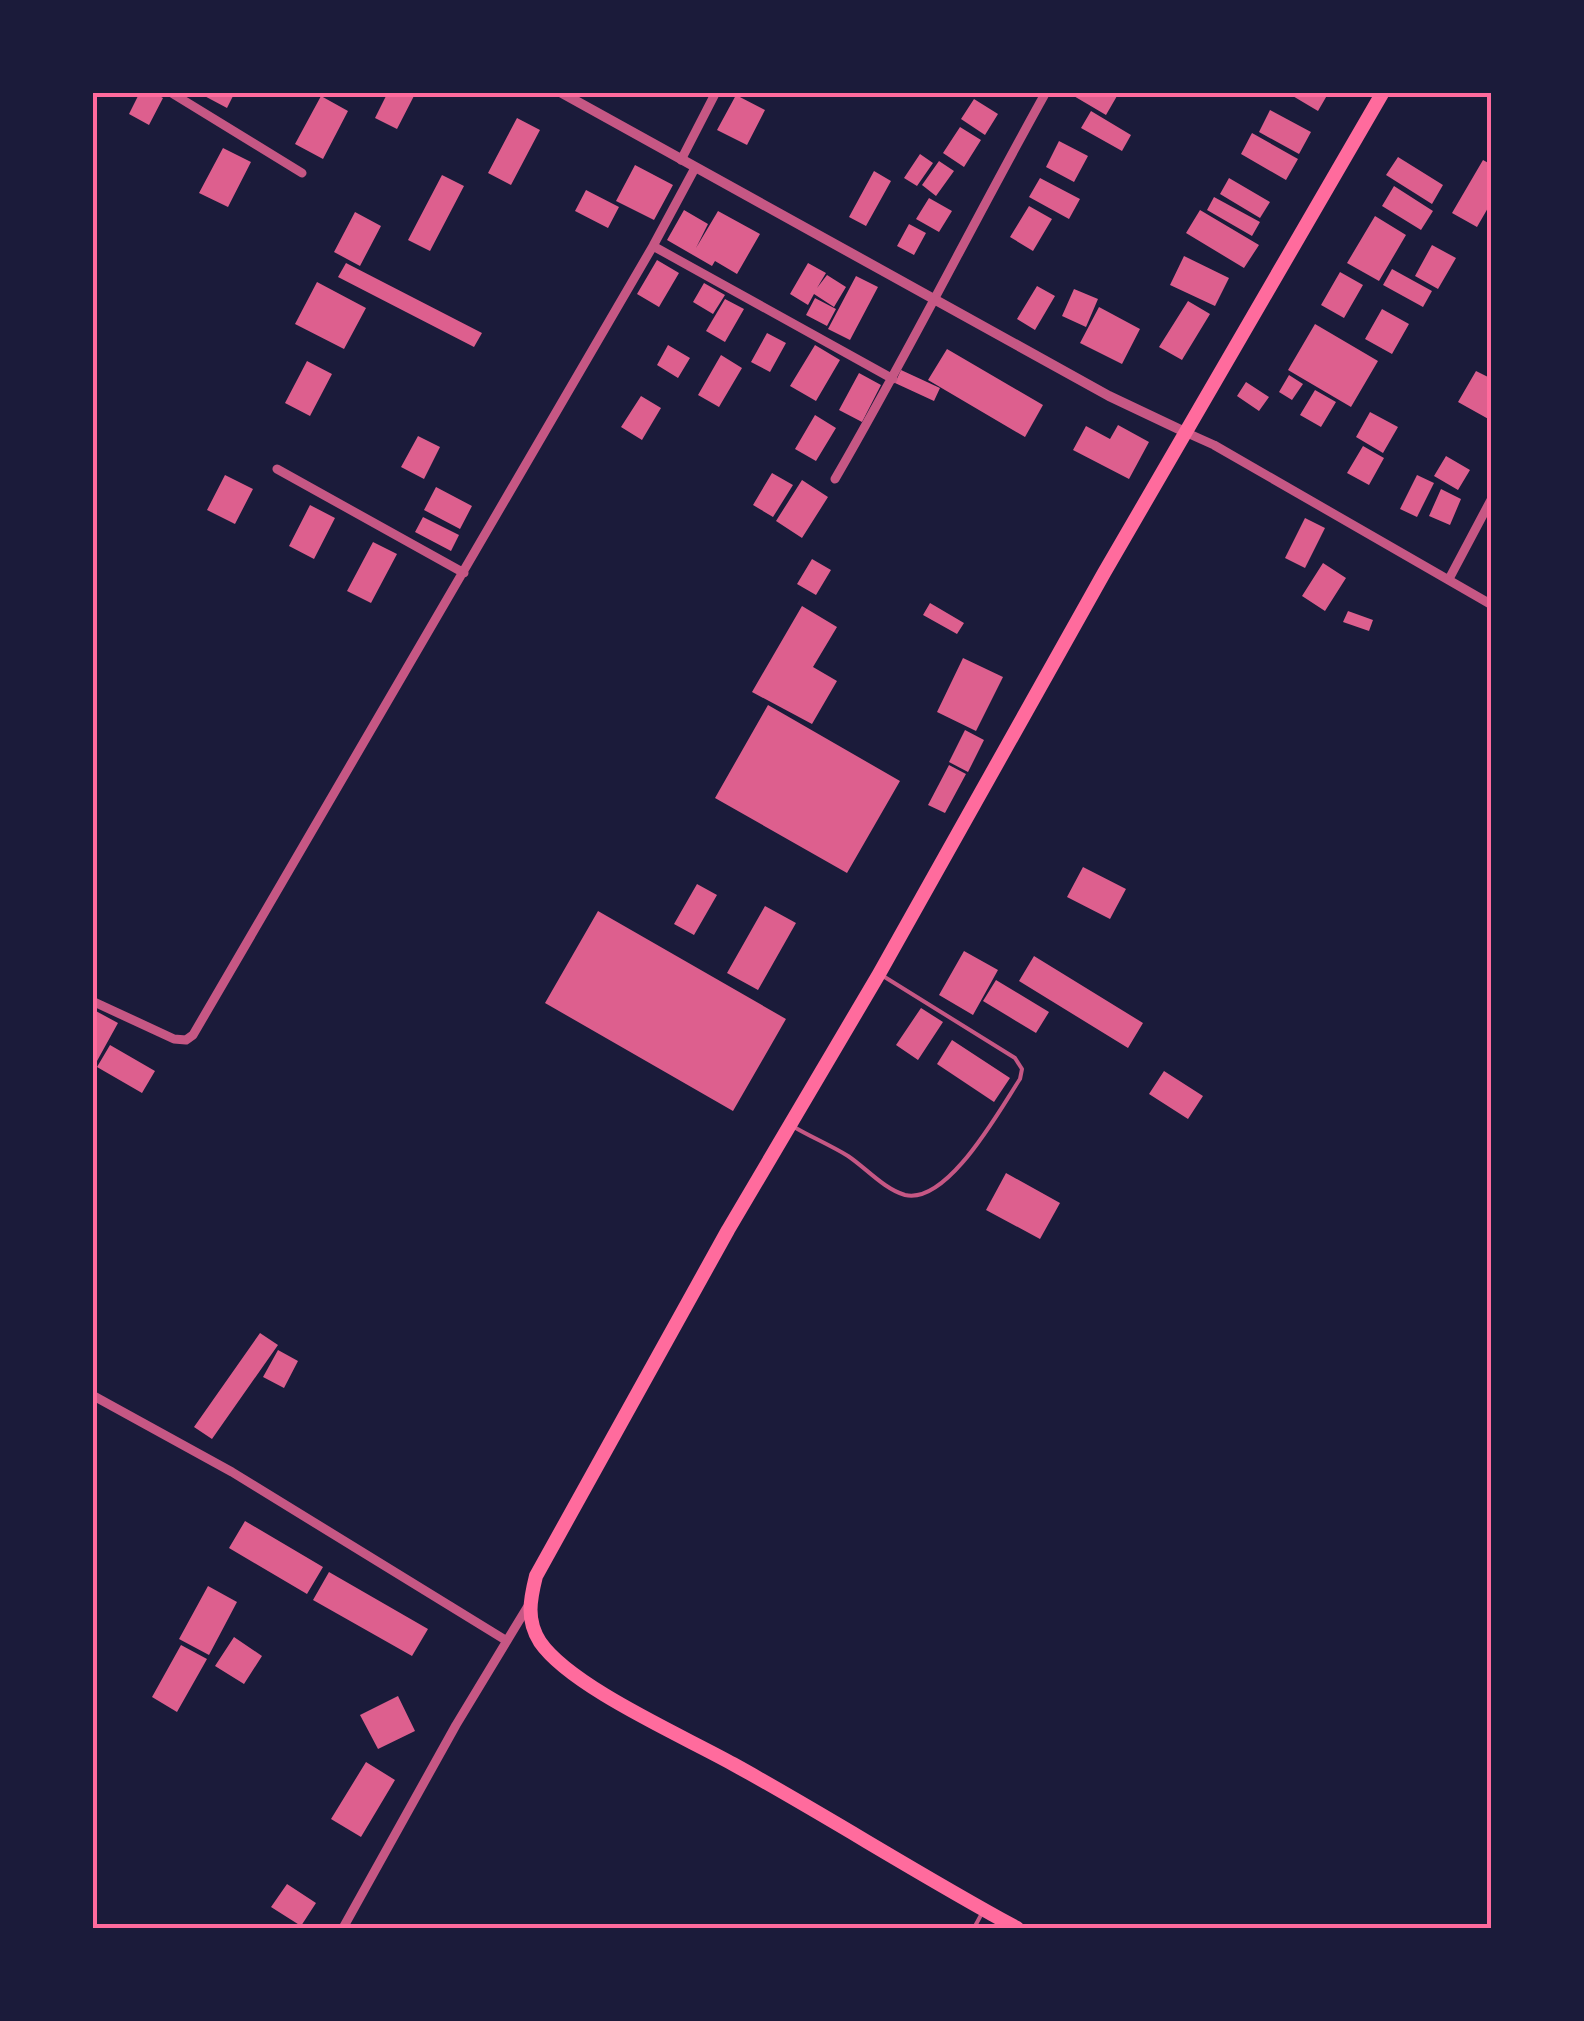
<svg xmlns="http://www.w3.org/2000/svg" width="1584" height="2021" font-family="'Exo 2',sans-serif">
<rect width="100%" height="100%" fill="#1b1b3a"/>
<path fill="#dd5f8e" d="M140,92H152L163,98L149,125L129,114Z
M197,92H235L227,108Z
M388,92H416L397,129L375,118Z
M1067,92H1112L1117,96L1106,115Z
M1286,92H1329L1318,111Z
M736,95L765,110L747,145L717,130Z
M321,96L348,111L323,159L295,144Z
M974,99L998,114L985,135L961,119Z
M1270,110L1311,132L1299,154L1259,132Z
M1091,111L1131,135L1122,151L1081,128Z
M517,118L540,130L511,185L488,173Z
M960,127L981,140L964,167L943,153Z
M1252,133L1298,159L1286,180L1241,154Z
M1059,141L1088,156L1074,182L1046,167Z
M223,148L251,162L228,207L199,193Z
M920,154L933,163L917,186L904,178Z
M1398,157L1443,185L1432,204L1386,175Z
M1483,160L1492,165V201L1477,227L1452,213Z
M939,161L954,171L936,196L922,185Z
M635,165L673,185L654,220L616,201Z
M874,171L891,181L866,226L849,217Z
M442,175L464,186L430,251L408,240Z
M1040,178L1080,199L1069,219L1029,197Z
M1229,178L1270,202L1260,218L1220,194Z
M1394,186L1433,211L1421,230L1382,206Z
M586,190L619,207L608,228L575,211Z
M1214,197L1260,222L1252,236L1207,210Z
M929,198L952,211L939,232L916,219Z
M1029,206L1052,219L1033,251L1010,237Z
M684,210L708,224L696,248L718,211L760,234L737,274L715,261L712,266L667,240Z
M1200,210L1259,245L1244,268L1186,233Z
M355,212L381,226L360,266L334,252Z
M1375,216L1406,235L1379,281L1347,263Z
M909,224L926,233L914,255L897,246Z
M1432,245L1456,258L1438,289L1415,276Z
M1184,256L1229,278L1215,306L1170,285Z
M657,260L679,273L659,307L637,294Z
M346,263L482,333L474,347L338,277Z
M808,263L826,273L817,288L827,275L846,287L834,307L814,294L808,305L790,294Z
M1392,269L1432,291L1423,307L1383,285Z
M1340,272L1363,285L1344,318L1321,305Z
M856,276L878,287L850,340L828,329Z
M317,282L366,308L344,349L295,324Z
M704,283L725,295L713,314L693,302Z
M1037,286L1055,296L1035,330L1017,319Z
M1074,289L1098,299L1086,327L1062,316Z
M815,298L836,309L827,326L806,315Z
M725,299L744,309L725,342L706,331Z
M1188,301L1210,314L1182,360L1159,347Z
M1099,307L1140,329L1122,364L1080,343Z
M1382,309L1409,324L1392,354L1365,339Z
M1315,324L1378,361L1351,407L1288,370Z
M767,333L786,343L770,372L751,362Z
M668,345L690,358L678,378L657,365Z
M815,345L840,360L816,401L790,386Z
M947,349L1043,405L1025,437L928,380Z
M721,355L742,368L719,407L698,395Z
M307,361L332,374L310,416L285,403Z
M901,370L940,388L934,401L895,383Z
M1476,371L1492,379V421L1458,402Z
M859,373L881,385L862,422L839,410Z
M1289,375L1303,384L1292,400L1279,392Z
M1246,382L1269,397L1259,411L1237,396Z
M1315,390L1336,402L1321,427L1300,415Z
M641,396L661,408L642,440L621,427Z
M1370,412L1398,427L1383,453L1356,437Z
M815,415L836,428L816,461L795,449Z
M1118,425L1149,442L1129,479L1073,450L1086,426L1110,439Z
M418,436L440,447L424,479L401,467Z
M1363,446L1384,458L1369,485L1347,473Z
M1446,456L1470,470L1458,490L1434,476Z
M772,473L793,485L773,517L753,505Z
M225,475L253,489L235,524L207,510Z
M1417,475L1434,483L1417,517L1400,509Z
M802,480L828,497L802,538L776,521Z
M436,487L472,506L460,529L424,510Z
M1441,489L1461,499L1450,525L1429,516Z
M310,505L335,518L314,559L289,546Z
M423,517L459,535L451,551L415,532Z
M1305,518L1325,528L1305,568L1285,558Z
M373,542L397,554L371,603L347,591Z
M812,559L831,570L816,595L797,584Z
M1323,563L1346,578L1325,611L1302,596Z
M930,603L964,623L957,634L923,615Z
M802,606L837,627L813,667L837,681L812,724L752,692Z
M1348,611L1373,620L1369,631L1343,622Z
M963,658L1003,677L976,731L937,712Z
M768,705L900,781L847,873L715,798Z
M965,730L984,740L968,772L949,762Z
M949,765L966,774L945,813L928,805Z
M1083,867L1126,889L1110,919L1067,897Z
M697,884L717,895L694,935L674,924Z
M765,906L796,923L758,990L727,973Z
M598,911L786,1019L733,1111L545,1003Z
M964,951L998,970L973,1015L939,995Z
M1034,956L1143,1023L1128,1048L1019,981Z
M996,980L1049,1012L1036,1033L983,1001Z
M921,1008L943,1022L918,1060L896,1045Z
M94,1010L118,1023L92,1070V1013Z
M952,1040L1010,1078L994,1102L937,1064Z
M110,1045L155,1071L142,1093L97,1067Z
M1164,1071L1203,1096L1188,1119L1149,1094Z
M1006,1173L1060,1203L1040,1239L986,1210Z
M260,1333L278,1345L212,1439L194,1427Z
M278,1350L298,1361L284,1388L263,1377Z
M245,1521L323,1567L307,1594L229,1548Z
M329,1572L428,1629L412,1656L313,1600Z
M208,1586L237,1602L209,1655L179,1639Z
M234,1637L262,1656L244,1684L215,1666Z
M181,1645L207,1659L177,1712L152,1697Z
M398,1696L415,1731L378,1749L360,1715Z
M366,1762L395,1780L361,1837L331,1819Z
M287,1884L316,1903L301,1926L271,1907Z"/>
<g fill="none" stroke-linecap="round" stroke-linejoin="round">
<path stroke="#c65784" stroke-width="4" d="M794,1127C811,1137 830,1145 848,1156C866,1168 884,1189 905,1195C948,1205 1000,1109 1020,1079L1022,1069L1015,1058L883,976
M974,1928L981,1915"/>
<path stroke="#c65784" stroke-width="9" d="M170,92L302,173
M681,160L716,92
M653,246L893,379
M1185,432L1214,445L1492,605
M277,469L464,573
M835,479C909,352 974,221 1046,92
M1449,579L1492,498
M92,1001L174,1039L186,1040L193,1035L653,246L695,168
M92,1395L232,1472L507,1641
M343,1928L456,1725L528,1606"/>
<path stroke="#c65784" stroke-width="10" d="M560,92L1109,396L1185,432"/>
<path stroke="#ff6b9d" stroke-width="14" d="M1017,1928C921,1876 829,1817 733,1764C683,1736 571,1687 540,1642C526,1620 530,1600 536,1576L728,1230L879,974L1104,573L1383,92"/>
</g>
<rect width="1584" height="2021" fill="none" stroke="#1b1b3a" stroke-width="190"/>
<rect x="95" y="95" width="1394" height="1831" fill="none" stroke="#ff6b9d" stroke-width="4"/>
</svg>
